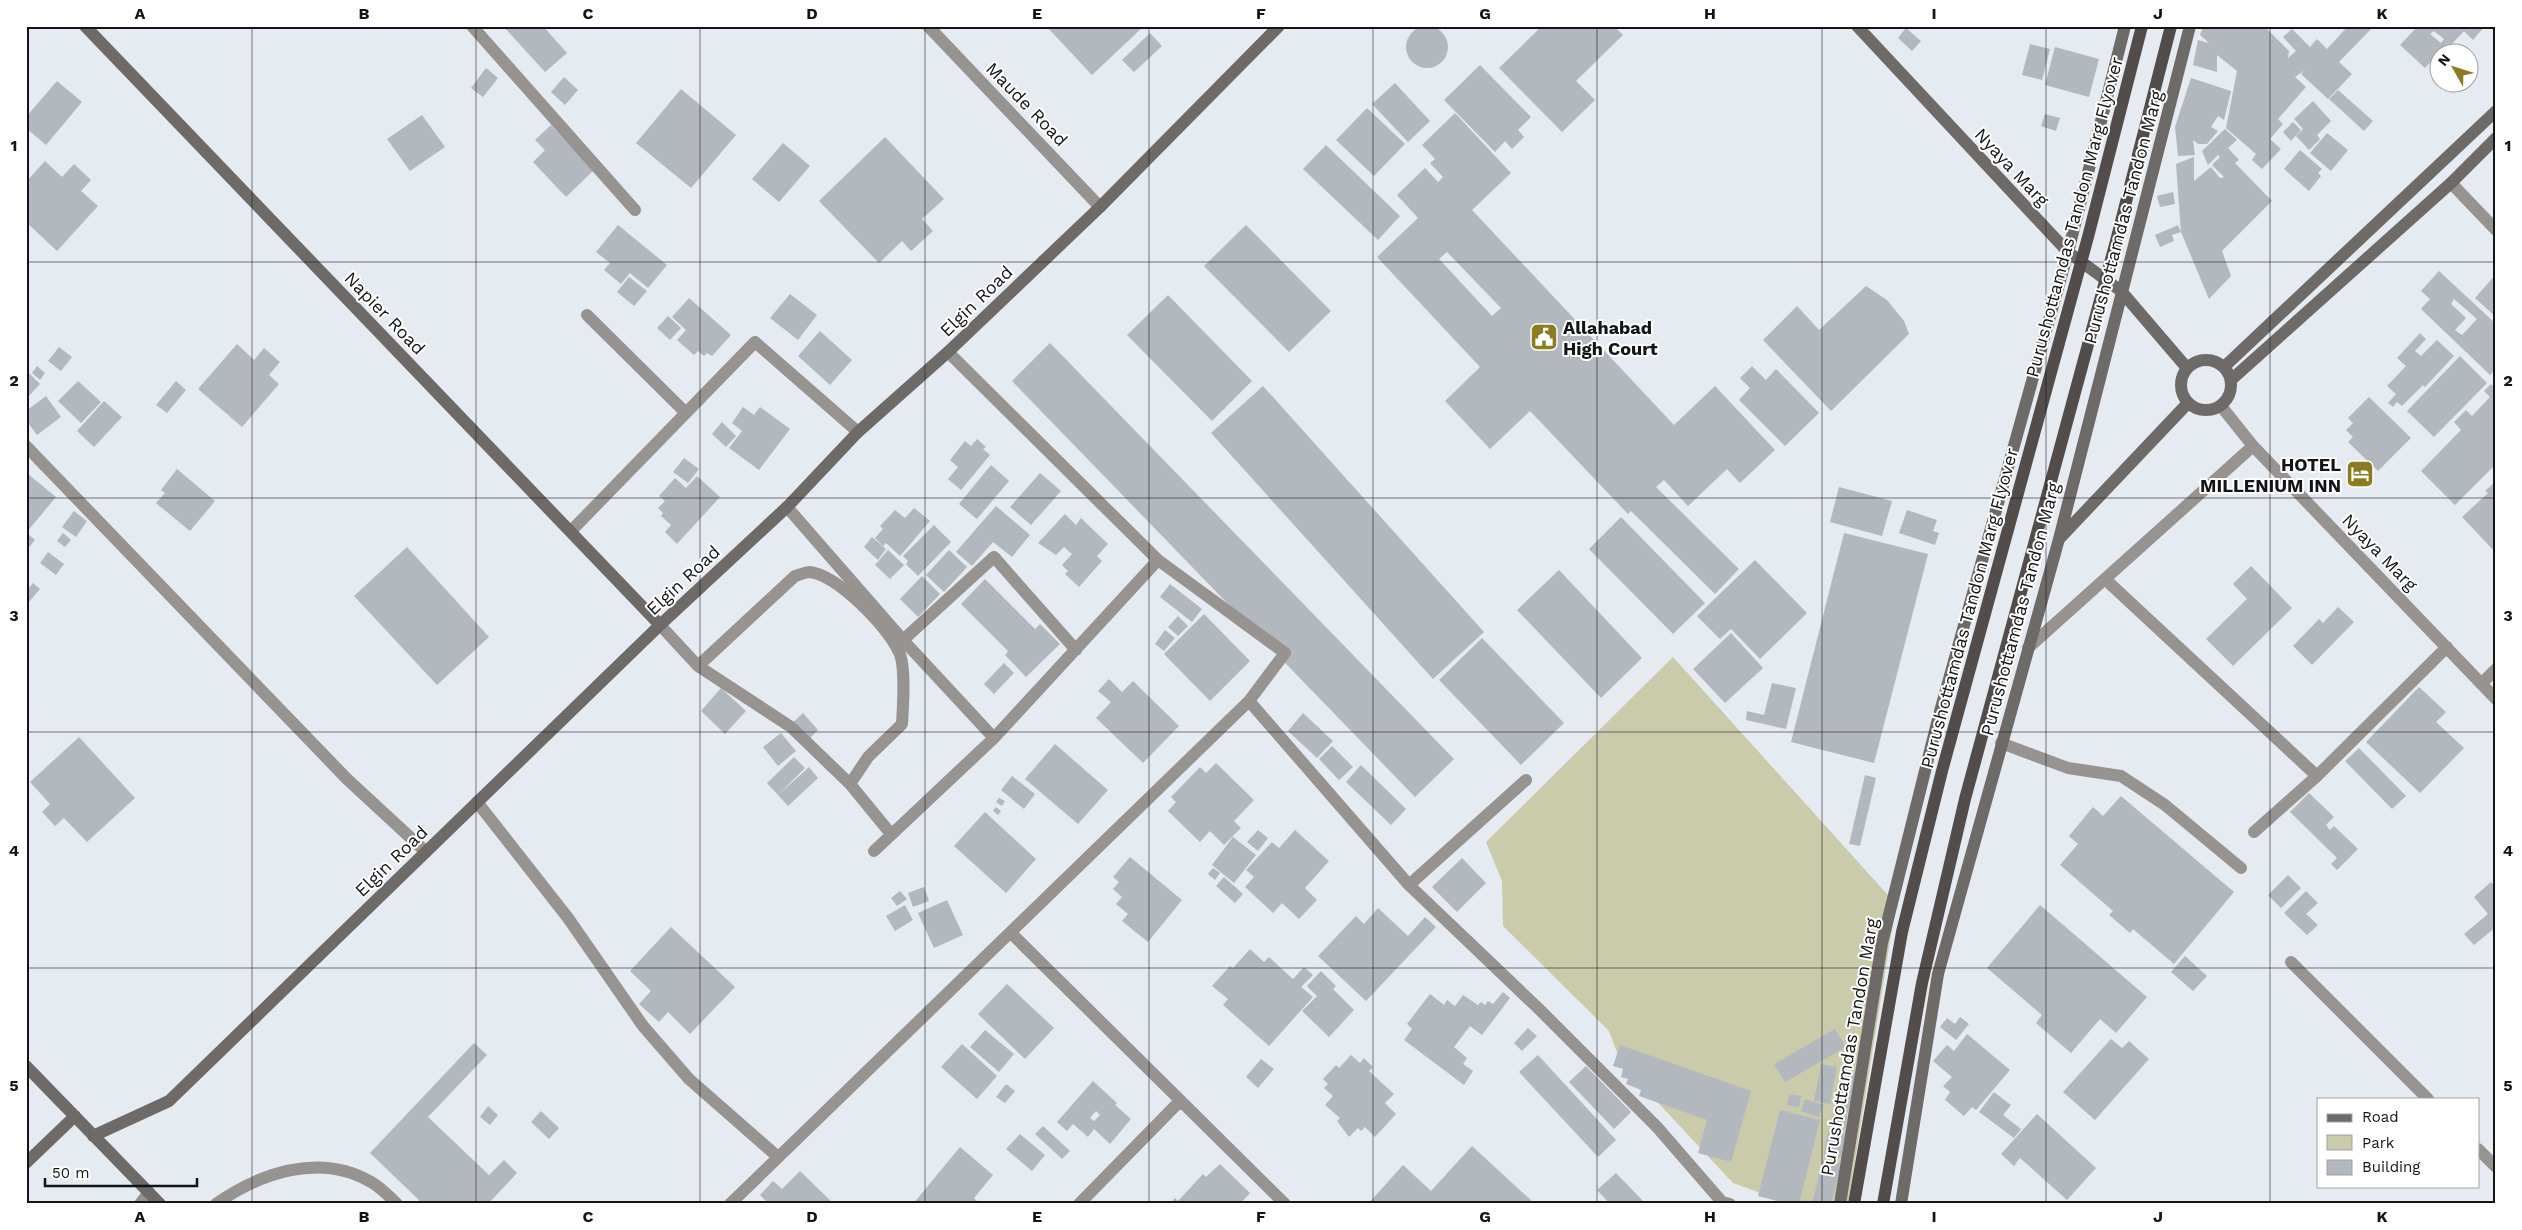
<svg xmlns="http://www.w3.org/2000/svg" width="2522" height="1230" font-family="'Work Sans',sans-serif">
<rect width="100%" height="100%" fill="#e5ebf1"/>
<path fill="#c9cbaa" d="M1673,657L1896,904L1848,1204H1790L1733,1183L1621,1063L1609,1031L1503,926L1502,881L1486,842Z"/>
<path fill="#b2b8be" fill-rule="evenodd" d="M503,26H543L567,53L545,72Z
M1046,26H1144L1092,75Z
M1542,26H1614L1623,35L1576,81L1595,100L1562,132L1499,68Z
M2203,26H2264L2289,51L2288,58L2296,51L2283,37L2292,29L2310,47L2317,39L2327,49L2348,26L2373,27L2339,62L2352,74L2328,99L2301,74L2305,70L2295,77L2306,87L2278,119L2283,124L2270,139L2281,149L2262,169L2252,160L2256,154L2226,128L2237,71L2217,55V72L2193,65L2198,40L2209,43L2200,35Z
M2418,26H2485L2473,40L2464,31L2450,46L2448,44L2425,68L2400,45ZM2434,31L2444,39L2441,43L2430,34Z
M1406 47a21 21 0 1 1 42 0a21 21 0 1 1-42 0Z
M1906,28L1921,41L1912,51L1898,38Z
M1150,33L1162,46L1134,72L1122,60Z
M2030,44L2050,49L2042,80L2022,75Z
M2055,47L2099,59L2089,97L2045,85Z
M1480,65L1531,117L1518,130L1524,137L1512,149L1505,141L1495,152L1444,100Z
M486,68L498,78L483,97L471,88Z
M564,77L578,90L565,105L551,92Z
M2191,78L2231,91L2224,120L2218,116L2211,127L2218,131L2207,144H2198L2193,140L2195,155L2178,156L2175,127Z
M57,81L82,102L46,145L26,128V117Z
M1395,83L1430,121L1408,142L1372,104Z
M681,89L736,135L691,188L636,143Z
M2338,90L2373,121L2364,131L2329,99Z
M2313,101L2331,121L2317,135L2320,139L2309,150L2296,136L2303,129L2294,119Z
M1367,108L1405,144L1374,176L1336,140Z
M1455,113L1511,173L1472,210L1674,425L1715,386L1775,450L1740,483L1727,469L1688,506L1664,480L1656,487L1739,569L1715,594L1631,511L1628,514L1530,411L1490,449L1445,401L1480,367L1377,257L1418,218L1397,195L1425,168L1438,182L1443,177L1430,163L1435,159L1422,145ZM1447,252L1501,308L1492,316L1439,259Z
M2045,114L2060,118L2056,131L2041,126Z
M422,115L445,147L410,171L387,139Z
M2293,122L2301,130L2291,141L2283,132Z
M551,125L594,170L566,197L533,162L545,150L535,140Z
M2225,129L2237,140L2228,148L2239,160L2235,163L2272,201L2222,251L2231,276L2209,299L2181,232L2176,164L2194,157V181L2211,167L2220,178L2224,177L2212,165L2220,157L2218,155L2208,165L2202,151Z
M2327,133L2348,150L2331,171L2310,153Z
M885,137L944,199L922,219L933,231L911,251L902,241L879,263L819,201Z
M783,143L810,166L779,202L752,179Z
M1326,145L1400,216L1378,240L1303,169Z
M2300,150L2322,169L2318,173L2321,176L2309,191L2284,169Z
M45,161L62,177L74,164L91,180L81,191L98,206L57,251L26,222V182Z
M2173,192L2175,204L2160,207L2157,196Z
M618,225L667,265L648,288L630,273L621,284L604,270L610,263L596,252Z
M1246,225L1331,311L1289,352L1204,266Z
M2178,225L2181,232L2172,235L2174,241L2160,247L2155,235Z
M2439,271L2496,324V369L2490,375L2421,309L2430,299L2421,291ZM2454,299L2477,319L2462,335L2455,330L2466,318L2451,304Z
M2496,274V317L2475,298Z
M629,277L647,291L634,306L617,292Z
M1866,286L1887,300L1904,321L1909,334L1831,411L1763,340L1797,306L1819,330Z
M790,294L817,315L798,340L770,318Z
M1168,295L1252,381L1212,421L1127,335Z
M689,298L731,335L712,356L707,353L704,356L698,351L694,355L677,340L686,330L672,317Z
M668,316L681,328L670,340L657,328Z
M820,331L852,360L830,385L798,356Z
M2420,333L2426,339L2415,351L2421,356L2437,340L2454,356L2425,387L2423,385L2402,406L2397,402L2393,407L2388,403L2396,394L2387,386L2406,366L2397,358Z
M1050,343L1454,759L1415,797L1012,381Z
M237,344L254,360L264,348L280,362L269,375L279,384L242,427L198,389Z
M59,347L72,357L61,371L48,361Z
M2460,356L2487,383L2434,437L2407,411Z
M37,366L45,373L40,380L32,373Z
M1752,366L1766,380L1776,369L1819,413L1785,446L1739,400L1750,388L1740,378Z
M26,370L40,384L26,399Z
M78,381L101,402L81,423L58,401Z
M176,381L186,390L167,413L156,405Z
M2491,384L2496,389V464L2455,505L2421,471L2461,430L2454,422L2466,410L2472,416L2490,397L2484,391Z
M1263,386L1484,632L1433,679L1211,433Z
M46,396L61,417L37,435L26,420V411Z
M2369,397L2411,438L2378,471L2348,442L2353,437L2346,430L2353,423L2348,418Z
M104,401L122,417L94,447L77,431Z
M743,407L754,415L760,407L790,429L759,470L729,448L742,431L732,423Z
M722,422L736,436L726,447L712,434Z
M977,439L986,447L983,449L990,455L961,490L948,479L958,467L950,460L965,441L971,446Z
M684,458L699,469L688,483L673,472Z
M991,465L1009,481L977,519L959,504Z
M177,469L215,501L190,531L156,503L165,493L161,490Z
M1040,473L1061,491L1031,525L1010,507Z
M28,474L56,497L26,533V476Z
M697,476L720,497L677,544L665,532L671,525L661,516L663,513L658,508L665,501L659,496L675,478L686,488Z
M2496,481V553L2462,517L2488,493L2485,491Z
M1839,487L1892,501L1882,536L1830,522Z
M996,506L1030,535L1012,557L993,542L972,566L956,552Z
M914,508L930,521L900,556L886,543L883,546L875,538L883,529L880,526L895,510L905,518Z
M1907,510L1937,520L1933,531L1939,533L1935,545L1899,533Z
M74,511L87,521L76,537L62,527Z
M1065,514L1076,525L1081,518L1108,544L1097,556L1102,561L1079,587L1065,574L1068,571L1062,565L1072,554L1064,547L1056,555L1038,543Z
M1621,517L1705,603L1673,634L1589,549Z
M934,525L951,542L918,576L906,564L908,561L903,556Z
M63,533L71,540L65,547L57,541Z
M1844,533L1928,554L1874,763L1791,742Z
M28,534L35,540L26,551V535Z
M872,537L886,549L878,560L864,547Z
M407,547L489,637L437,685L354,596Z
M888,550L904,565L890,579L875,565Z
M949,550L967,567L944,592L926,575Z
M48,552L64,564L56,575L40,563Z
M1755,560L1807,613L1760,659L1731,629L1720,639L1697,616Z
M2251,566L2292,608L2233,666L2206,639L2247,599L2233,584Z
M1559,570L1642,658L1601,698L1517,610Z
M922,576L940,594L918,617L900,599Z
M985,579L1035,629L1040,624L1060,644L1026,677L1005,655L1008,651L961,604Z
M33,583L40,589L29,602L26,599V591Z
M1170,584L1202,609L1192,622L1160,597Z
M2338,607L2354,622L2312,665L2293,646L2319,619L2323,623Z
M1204,614L1250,661L1210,701L1164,654Z
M1178,616L1188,626L1178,636L1168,627Z
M1165,630L1175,638L1164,651L1155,644Z
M1731,633L1763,668L1725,703L1693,669Z
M1482,638L1564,723L1521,765L1439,680Z
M1004,663L1014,673L994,694L984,684Z
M1109,679L1122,692L1133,681L1179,726L1143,763L1096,718L1111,702L1098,691Z
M1772,683L1796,688L1786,729L1746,720L1747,711L1764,715Z
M2419,687L2446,712L2436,722L2464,748L2420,793L2366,742Z
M721,688L746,711L725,734L701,711Z
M803,713L818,730L804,744L788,727Z
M1303,713L1333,741L1317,758L1288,731Z
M781,733L796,751L778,766L763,747Z
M79,737L135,798L87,842L64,818L55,826L42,812L50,804L30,782Z
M1055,744L1108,790L1078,824L1025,779Z
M1332,746L1353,767L1339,780L1319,759Z
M2359,748L2406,796L2392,809L2345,761Z
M794,757L805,768L778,795L767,783Z
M1216,763L1254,800L1234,821L1241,828L1224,845L1210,831L1200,842L1168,811L1176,802L1171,797L1200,767L1206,773Z
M1361,765L1406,809L1391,825L1346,782Z
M809,767L818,778L788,806L778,795Z
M1865,775L1876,778L1860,846L1849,844Z
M1012,776L1035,794L1024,809L1001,790Z
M2309,793L2334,817L2326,825L2330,830L2334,826L2358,849L2337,870L2331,864L2337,858L2290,812Z
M2121,796L2234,892L2174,964L2133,929L2130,933L2109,915L2113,911L2060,865L2078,844L2069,836L2093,807L2103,816Z
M999,798L1005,801L1002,806L996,802Z
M996,807L1001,811L998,815L993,811Z
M985,812L1036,859L1006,893L954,846Z
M1258,830L1268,838L1258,851L1247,842Z
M1295,830L1329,861L1305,888L1317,900L1299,919L1282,903L1273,913L1245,887L1254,877L1246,870L1272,842L1279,848Z
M1233,837L1256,855L1234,883L1212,865Z
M1130,857L1182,900L1148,942L1122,921L1128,914L1116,904L1122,897L1113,889L1119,882L1113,877Z
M1462,858L1486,883L1457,912L1432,887Z
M1213,868L1220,873L1215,880L1208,874Z
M2288,875L2301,888L2281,908L2268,895Z
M1224,877L1243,894L1235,903L1216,886Z
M2491,882L2496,888V927L2474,945L2464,934L2488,914L2474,897Z
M924,887L929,901L913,907L908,893Z
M900,891L907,899L897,906L891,898Z
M2306,891L2318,903L2306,914L2318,925L2307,935L2284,913Z
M947,900L963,935L934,948L918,913Z
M905,905L913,920L895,931L886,916Z
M2040,905L2147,997L2116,1033L2100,1019L2071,1053L2036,1023L2042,1015L1987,968Z
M1378,908L1408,936L1425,917L1436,927L1366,1001L1318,956L1356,916L1364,924Z
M671,927L735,987L690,1034L668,1012L659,1022L639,1004L651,991L630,971Z
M1250,949L1264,962L1269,957L1293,979L1304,967L1313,975L1301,987L1313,997L1269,1046L1223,1005L1228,999L1212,986L1230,966L1233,968Z
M2185,956L2207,976L2193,991L2171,972Z
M1321,971L1336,986L1333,989L1354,1010L1329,1037L1302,1011L1317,996L1307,986Z
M1007,984L1054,1028L1025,1059L978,1014Z
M1503,992L1510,998L1482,1035L1470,1026L1454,1047L1467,1058L1463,1064L1473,1071L1464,1085L1404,1040L1412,1029L1407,1024L1430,994L1444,1005L1447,1000L1455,1006L1463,995L1478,1005L1481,1002L1485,1005L1488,1001L1493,1004Z
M1960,1017L1969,1024L1956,1040L1940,1027L1947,1018L1955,1024Z
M1528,1028L1537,1036L1522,1051L1514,1043Z
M1835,1029L1846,1047L1785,1082L1774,1064Z
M985,1030L1014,1054L999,1072L970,1047Z
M1967,1034L2010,1070L1976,1110L1972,1107L1964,1116L1945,1100L1950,1092L1943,1086L1952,1077L1933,1061L1947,1045L1954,1051Z
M2111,1039L2122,1048L2129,1041L2149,1059L2095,1120L2063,1092Z
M474,1043L487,1055L428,1117L489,1175L504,1160L517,1173L488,1204H423L370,1153Z
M962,1044L997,1076L977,1099L941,1067Z
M1620,1045L1751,1091L1731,1162L1698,1153L1707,1120L1639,1096L1641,1090L1626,1084L1628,1079L1621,1077L1623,1069L1613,1066Z
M1351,1055L1360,1063L1364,1058L1373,1067L1369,1071L1394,1094L1385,1103L1396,1114L1375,1137L1365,1127L1361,1131L1358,1128L1349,1137L1337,1121L1340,1118L1325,1105L1333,1096L1324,1088L1328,1084L1323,1079L1336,1065L1339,1068Z
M1538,1055L1616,1140L1598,1157L1519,1072Z
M1261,1059L1274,1069L1258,1088L1246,1077Z
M1821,1064L1837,1067L1830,1104L1814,1101Z
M1586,1066L1631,1112L1614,1129L1569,1082Z
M1842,1072L1856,1074L1848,1112L1835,1110Z
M1093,1081L1117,1103L1115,1105L1131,1119L1110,1144L1094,1129L1088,1137L1073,1124L1067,1131L1057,1122ZM1096,1111L1100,1115L1094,1121L1090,1118Z
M1006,1084L1015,1091L1005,1103L996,1097Z
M1994,1092L2011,1105L2003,1115L2021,1129L2014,1138L1979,1112Z
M1789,1094L1801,1096L1799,1107L1787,1105Z
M1805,1099L1823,1105L1819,1117L1801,1111Z
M488,1106L498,1115L490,1125L480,1117Z
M1780,1110L1820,1120L1799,1204H1789L1758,1196Z
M541,1111L559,1128L549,1139L531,1122Z
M1833,1114L1847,1116L1845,1129L1830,1126Z
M2037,1114L2096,1168L2067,1200L2020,1158L2014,1166L2001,1154Z
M1043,1126L1070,1151L1062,1159L1035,1134Z
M1828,1131L1845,1134L1841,1158L1824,1154Z
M1020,1134L1045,1155L1032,1171L1006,1149Z
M1472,1146L1535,1204H1368L1403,1165L1431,1191Z
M960,1147L993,1175L974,1198L980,1204H913Z
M1823,1160L1841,1164L1831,1204H1812Z
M1220,1164L1250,1193L1240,1204H1170L1175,1198L1178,1201L1203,1174L1206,1177Z
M800,1171L834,1204H769L760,1195L773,1181L782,1189Z
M1616,1173L1643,1201L1640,1204H1610L1597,1190Z"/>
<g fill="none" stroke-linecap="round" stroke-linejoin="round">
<path stroke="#969391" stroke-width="12" d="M472,26L635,210
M928,26L1100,207
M2451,183L2496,230
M587,315L686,413
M2221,406L2253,446L2496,699
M26,446L347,779L426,852
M787,507L903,640L994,738
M571,531L755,342L858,432
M2106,580L2317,776
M660,625L698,666L795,576C799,575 805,572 810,572C839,576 886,626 899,652C906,666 903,707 902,724L868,757L850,784L891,834
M903,640L994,557L1076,650
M2028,648L2253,446
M698,666L791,727L850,784
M2481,684L2496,669
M1249,701L1409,885L1539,1009L1657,1127L1722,1202L1730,1204
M2001,743L2068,768L2121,776L2165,805L2241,868
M477,802L568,918L643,1026L689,1079L778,1157
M2254,832L2317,776L2447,647
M874,851L994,738L1158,560
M1409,885L1526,780
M1011,933L1285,1204
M2291,962L2428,1099
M2478,1149L2496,1167
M140,1204L149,1192
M216,1204C260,1173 320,1152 371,1182C380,1187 389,1196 397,1204
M730,1204L1249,701L1285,653L1158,560L948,352
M1079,1204L1180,1101"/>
<path stroke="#6e6a67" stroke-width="12" d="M85,26L660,625
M1857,26L2068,252L2121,291L2187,368
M2181 385a25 25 0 1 1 50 0a25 25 0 1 1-50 0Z
M2224,367L2496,111
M2231,380L2451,183L2496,138
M2059,539L2188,403
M26,1066L160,1204
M93,1136L169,1101L660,625L787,507L858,432L948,352L1100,207L1279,26
M26,1163L75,1116
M1840,1204L1882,943L1939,715L2068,252L2125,26
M1901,1204L1938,974L2059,539L2190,26"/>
<path stroke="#524d4a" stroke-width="12" d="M1854,1204L1902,932L1942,771L2088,237L2142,26
M1883,1204L1922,983L1965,799L2116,241L2171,26"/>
</g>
<path fill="none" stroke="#121416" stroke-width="1" stroke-opacity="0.55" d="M252,26V1204M476,26V1204M700,26V1204M925,26V1204M1149,26V1204M1373,26V1204M1597,26V1204M1822,26V1204M2046,26V1204M2270,26V1204M26,262H2496M26,498H2496M26,732H2496M26,968H2496"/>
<defs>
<g id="civic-square" transform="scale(1.4375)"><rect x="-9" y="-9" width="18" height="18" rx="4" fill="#8b7c22" stroke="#fff"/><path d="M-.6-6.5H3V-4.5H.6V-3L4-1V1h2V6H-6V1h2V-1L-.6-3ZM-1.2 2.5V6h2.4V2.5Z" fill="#fff"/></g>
<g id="hotel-square" transform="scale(1.4375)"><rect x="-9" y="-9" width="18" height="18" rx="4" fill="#8b7c22" stroke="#fff"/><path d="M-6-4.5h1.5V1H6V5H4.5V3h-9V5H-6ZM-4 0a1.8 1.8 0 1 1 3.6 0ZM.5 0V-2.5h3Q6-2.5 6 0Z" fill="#fff"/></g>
</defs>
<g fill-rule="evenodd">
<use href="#civic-square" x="1544" y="337"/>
<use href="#hotel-square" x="2360" y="474"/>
</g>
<g text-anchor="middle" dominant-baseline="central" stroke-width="4" stroke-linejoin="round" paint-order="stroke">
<g font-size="18" fill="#121416" stroke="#fff">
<text transform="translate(1027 104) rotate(46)">Maude Road</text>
<text transform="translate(2012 167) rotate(47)">Nyaya Marg</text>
<text transform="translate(2074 217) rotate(-75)">Purushottamdas Tandon Marg Flyover</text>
<text transform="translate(2123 217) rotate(-75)">Purushottamdas Tandon Marg</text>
<text transform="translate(976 301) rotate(-44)">Elgin Road</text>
<text transform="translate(385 313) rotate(46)">Napier Road</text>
<text transform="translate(2380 552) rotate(46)">Nyaya Marg</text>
<text transform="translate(683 580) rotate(-43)">Elgin Road</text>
<text transform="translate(1969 608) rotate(-75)">Purushottamdas Tandon Marg Flyover</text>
<text transform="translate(2020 609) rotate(-75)">Purushottamdas Tandon Marg</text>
<text transform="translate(391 861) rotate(-44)">Elgin Road</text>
<text transform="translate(1849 1047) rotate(-80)">Purushottamdas Tandon Marg</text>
</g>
<g font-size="18" font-weight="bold" fill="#121416" stroke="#fff" text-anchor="start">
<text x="1563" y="327">Allahabad<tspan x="1563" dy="21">High Court</tspan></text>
<text x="2341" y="464" text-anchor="end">HOTEL<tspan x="2341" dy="21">MILLENIUM INN</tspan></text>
</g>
</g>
<rect width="2522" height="1230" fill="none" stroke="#ffffff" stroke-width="55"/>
<rect x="2317" y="1098" width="162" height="90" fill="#ffffff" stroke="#a0a1a2"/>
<rect x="2327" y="1114" width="25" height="8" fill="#6e6a67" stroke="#a0a1a2"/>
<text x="2362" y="1122" font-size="15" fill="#121416">Road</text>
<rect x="2327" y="1135" width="25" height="15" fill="#c9cbaa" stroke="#a0a1a2"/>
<text x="2362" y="1148" font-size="15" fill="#121416">Park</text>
<rect x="2327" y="1160" width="25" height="15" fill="#b2b8be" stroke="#a0a1a2"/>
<text x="2362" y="1172" font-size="15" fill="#121416">Building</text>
<g transform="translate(2454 68) rotate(309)"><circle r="24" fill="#ffffff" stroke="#a0a1a2"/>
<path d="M0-4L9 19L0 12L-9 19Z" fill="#8b7c22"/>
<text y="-8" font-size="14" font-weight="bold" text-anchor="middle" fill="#121416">N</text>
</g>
<path d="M45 1178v8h152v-8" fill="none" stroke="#121416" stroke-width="2.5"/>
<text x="52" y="1178" font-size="15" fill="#121416" stroke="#ffffff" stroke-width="4" paint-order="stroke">50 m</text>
<rect x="28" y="28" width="2466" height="1174" fill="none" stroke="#121416" stroke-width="2"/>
<g font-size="16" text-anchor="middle" font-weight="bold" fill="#121416">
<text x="140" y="19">A</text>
<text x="364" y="19">B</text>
<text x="588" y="19">C</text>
<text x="812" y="19">D</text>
<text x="1037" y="19">E</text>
<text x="1261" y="19">F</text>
<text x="1485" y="19">G</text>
<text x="1710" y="19">H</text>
<text x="1934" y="19">I</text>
<text x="2158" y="19">J</text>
<text x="2382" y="19">K</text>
<text x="14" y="151">1</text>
<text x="2508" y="151">1</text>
<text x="14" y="386">2</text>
<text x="2508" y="386">2</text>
<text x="14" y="621">3</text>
<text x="2508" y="621">3</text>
<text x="14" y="856">4</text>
<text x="2508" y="856">4</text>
<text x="14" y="1091">5</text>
<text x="2508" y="1091">5</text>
<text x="140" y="1222">A</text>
<text x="364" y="1222">B</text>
<text x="588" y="1222">C</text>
<text x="812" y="1222">D</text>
<text x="1037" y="1222">E</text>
<text x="1261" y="1222">F</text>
<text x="1485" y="1222">G</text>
<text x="1710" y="1222">H</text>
<text x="1934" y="1222">I</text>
<text x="2158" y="1222">J</text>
<text x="2382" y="1222">K</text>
</g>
</svg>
